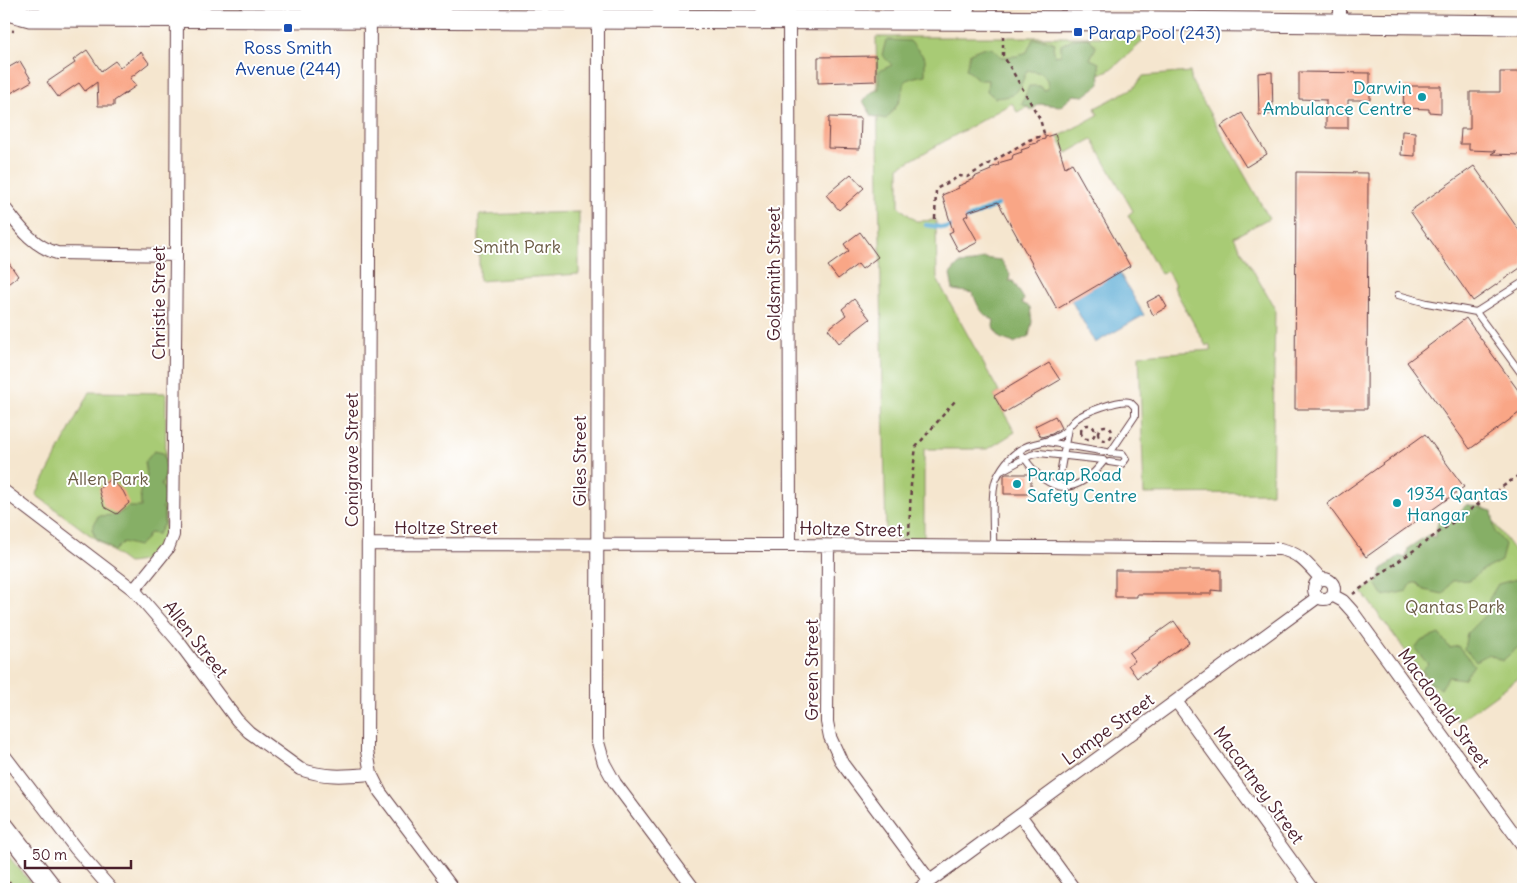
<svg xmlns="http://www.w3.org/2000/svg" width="1527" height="893" font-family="Delius,sans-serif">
<rect width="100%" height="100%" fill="#fff"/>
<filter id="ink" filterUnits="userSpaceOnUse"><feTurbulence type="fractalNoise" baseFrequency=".02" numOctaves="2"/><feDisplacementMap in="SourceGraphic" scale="10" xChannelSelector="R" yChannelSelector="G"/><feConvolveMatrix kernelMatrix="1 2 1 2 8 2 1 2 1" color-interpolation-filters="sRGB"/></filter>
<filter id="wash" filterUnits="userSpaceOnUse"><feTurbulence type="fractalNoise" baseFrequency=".0096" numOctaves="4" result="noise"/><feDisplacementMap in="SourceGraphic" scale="20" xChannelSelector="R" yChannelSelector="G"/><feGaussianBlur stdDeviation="1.12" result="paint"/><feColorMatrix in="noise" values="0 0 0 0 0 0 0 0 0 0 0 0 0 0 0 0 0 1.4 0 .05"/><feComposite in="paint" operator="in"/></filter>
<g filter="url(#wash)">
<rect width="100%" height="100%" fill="#f5e6cf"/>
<path fill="#a8cb75" stroke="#797550" d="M876,37H1142V42L1113,68L1017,112L1012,103L899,167V207L916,221L936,220L937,279L999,392L994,396L1015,432L988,449H924V539H886Z
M1190,72L1192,82L1269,218L1234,237L1275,309L1272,493L1144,494L1139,355L1212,350L1209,344L1206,346L1173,286L1175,285L1167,271L1161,274L1128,215L1133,211L1092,139L1067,153L1058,137L1098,115L1095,108L1135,87L1143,76Z
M579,212V274L479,281V215Z
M89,392L166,393L165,531C157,553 152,561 128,563L36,495Z
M1481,505L1523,563V675L1458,722L1362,592Z
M4,851L36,889H15L4,876Z"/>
<path fill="#86af66" stroke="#686748" d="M1089,38L1096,47L1090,59L1099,63L1100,84L1084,96L1074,95L1061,106L1039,104L1032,110L1022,104L1029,86H1039L1044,90L1048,88L1047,80L1042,73L1027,70C1018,92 1019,96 995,98L987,91L988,80H979L966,69L970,53C984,47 991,43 1001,57L1017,56L1027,52L1033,39H1044L1055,43L1053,47L1055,56L1061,55V45L1073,39Z
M886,40L910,41L925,58V75C896,80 908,83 898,103C895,109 890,114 886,119L872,116L863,101L870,93L879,89V71L892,65L882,55Z
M983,258L1001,260L1010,274L1009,281H1013L1024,299L1022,303L1030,307L1032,322L1029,336L1014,343L1000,338L993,326L994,320C982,316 977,305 973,293L953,290L950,274L959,264L973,263Z
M154,451L163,453C166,464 168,476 161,485C166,491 166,502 162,508L164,510V523L158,534L149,533L146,539L138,546L123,542L114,551L96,538L92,529L98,516L117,515L128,507H141L140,491L147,476L145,462Z
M1467,504L1492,511L1495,532L1505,544L1501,561L1481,571L1470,580L1452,581L1443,594L1424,590L1417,583H1412L1407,591L1384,596L1377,585L1382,569L1399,556L1406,558L1408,548L1428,535L1435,537L1438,522L1453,511L1457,514Z
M1517,579L1523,581V643L1502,661L1489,654L1476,661L1464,649L1467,633L1488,612L1489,599L1498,584Z
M1439,634L1450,648L1458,646L1474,665L1464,679L1448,677L1441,689L1430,682L1422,670L1428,664L1415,649L1421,641Z"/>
<path fill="#5bacd5" stroke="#526680" d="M1088,219L1144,315L1095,343L1041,246Z"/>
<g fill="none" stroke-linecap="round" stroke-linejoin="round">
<path stroke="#5bacd5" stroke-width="4.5" d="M926,225L946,228L997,205"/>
</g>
<g id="blocks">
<path fill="#f9a686" d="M87,50L101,71L115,61L120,67L141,52L149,63L130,78L136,86L114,101V106H98L97,82L85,91L79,83L58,97L47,82L75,63L73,60Z
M876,56V81L818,83V57Z
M20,61L32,81L11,93L9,90L4,93V70Z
M1272,72L1273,114L1259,115L1258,73Z
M1299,72L1370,73V100H1348V128H1326V100L1299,99Z
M1500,72H1523V155L1491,154L1496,151L1469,150V144H1460L1461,129H1470V92H1500Z
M1404,86H1441V113L1429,112V109L1403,108Z
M1242,113L1267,154L1246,167L1221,126Z
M829,117L861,118L860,149L828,148Z
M1402,131L1415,132V156L1401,155Z
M1055,134L1065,167L1072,163L1130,266L1057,309L998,202L967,212L968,215L964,217L978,242L959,252L949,233L953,231L942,195L959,188L958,186L966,183V182L974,179V177L991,170L990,168L999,165L998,163L1012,159L1013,155L1022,152L1021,150L1030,147L1029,145L1037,143V141L1045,139V137Z
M1474,166L1523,236V266L1473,301L1410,211Z
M1296,172L1368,173L1367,409H1295Z
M851,174L864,188L839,210L826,195Z
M860,232L878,257L862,269L858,264L838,279L828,266L849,251L844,244Z
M4,256L18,276L4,287Z
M1160,295L1167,307L1153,315L1147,302Z
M854,299L870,319L839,343L828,329L846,315L842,309Z
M1466,318L1523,397V410L1470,449L1407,362Z
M1049,363L1060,380L1004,413L994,396Z
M1055,416L1061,428L1052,434L1041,437L1035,426Z
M1425,434L1464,487L1366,557L1327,504Z
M1006,474H1031V494H1004V475Z
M110,479L123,491L129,503L117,514L104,507L99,489Z
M1115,570H1221V591L1211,590V594H1137V597H1115Z
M1174,621L1189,642L1145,674L1144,672L1137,678L1128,665L1135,661L1129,653Z"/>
</g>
</g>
<g filter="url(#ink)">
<use href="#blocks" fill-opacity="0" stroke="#643d44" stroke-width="1"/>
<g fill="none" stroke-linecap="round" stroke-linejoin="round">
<g stroke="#643d44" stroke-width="8">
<path id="lane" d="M1523,192V199
M1398,295L1427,303L1476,312L1523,282
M1476,312L1523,376
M1047,442L1107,452
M1019,450C1044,490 1071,503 1104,461
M1109,462L1122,464L1126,459L1123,454L1111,453
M1001,471L1031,455L1039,453L1103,460
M1058,486L1068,428
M993,548C994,529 990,494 996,479C1004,462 1016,448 1034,444C1043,442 1052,440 1060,435C1067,431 1070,424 1076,419C1085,412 1120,399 1130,402L1135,407V416L1110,453"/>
</g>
<g stroke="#643d44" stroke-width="14">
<path id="street" d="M370,4L367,751L371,774L380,792L453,889
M598,4L597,739L604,763L615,783L694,889
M789,4L790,545
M956,4L962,20
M575,19L576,4
M762,20V4
M962,20L970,4
M1340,22V4
M4,207C19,226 32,246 57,253L176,255
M4,491L134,590L178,641L237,720L249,732L300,769C325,778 345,776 371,774
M369,544L790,545L1280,549C1300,553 1308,565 1321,579
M828,546L827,722L830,737L842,763L930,881
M1314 589a10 10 0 1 1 20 0a10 10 0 1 1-20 0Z
M134,590L168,548L173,535L176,255L177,4
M1332,595L1343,601L1352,611L1523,846
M1176,701L1312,889
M4,755L76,849L111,889
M1020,815L1074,889
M919,889L1318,597"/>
</g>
<g stroke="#643d44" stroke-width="21">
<path id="secondary" d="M4,10L30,17L1154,21L1523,25
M4,826L53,889"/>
</g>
<path stroke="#643d44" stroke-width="2.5" stroke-dasharray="4 4" stroke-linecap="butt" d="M4,30L14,31
M1003,36V55L1040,119L1045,137
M935,219L936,189L960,176L967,177L1029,140L1045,135
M1081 432a7 7 0 1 1 14 0a7 7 0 1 1-14 0Z
M1098 433a7 7 0 1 1 14 0a7 7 0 1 1-14 0Z
M909,535L911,485L916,447L955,401
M1353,594L1523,472
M4,876L14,889"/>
<use href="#lane" stroke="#fff" stroke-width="6"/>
<use href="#street" stroke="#fff" stroke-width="12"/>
<use href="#secondary" stroke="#fff" stroke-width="19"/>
</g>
</g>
<g fill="#1a4fb4" stroke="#fff" stroke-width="2">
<rect x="283" y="23" width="10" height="10" rx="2.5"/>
<rect x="1073" y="27" width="10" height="10" rx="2.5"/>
</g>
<g fill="#0f9aa8" stroke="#fff" stroke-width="2">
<circle cx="1422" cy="97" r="5"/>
<circle cx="1017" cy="484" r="5"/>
<circle cx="1397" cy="503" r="5"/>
</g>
<g text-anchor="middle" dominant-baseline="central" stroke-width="4" stroke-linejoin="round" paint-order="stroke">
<g font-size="18" fill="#164399" stroke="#fff" text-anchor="start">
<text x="1088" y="32">Parap Pool (243)</text>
<text x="288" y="47" text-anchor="middle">Ross Smith<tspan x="288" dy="21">Avenue (244)</tspan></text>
</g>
<g font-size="18" fill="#0d838f" stroke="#fff" text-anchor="start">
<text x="1412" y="87" text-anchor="end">Darwin<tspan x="1412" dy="21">Ambulance Centre</tspan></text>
<text x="1027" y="474">Parap Road<tspan x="1027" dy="21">Safety Centre</tspan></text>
<text x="1407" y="493">1934 Qantas<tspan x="1407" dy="21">Hangar</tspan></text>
</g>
<g font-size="18" fill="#6b5b45" stroke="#fff">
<text x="517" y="246">Smith Park</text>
<text x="108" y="478">Allen Park</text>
<text x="1455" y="606">Qantas Park</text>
</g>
<g font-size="18" fill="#4a1f2b" stroke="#fff">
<text transform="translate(773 274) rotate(-90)">Goldsmith Street</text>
<text transform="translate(158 303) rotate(-90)">Christie Street</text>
<text transform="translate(351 460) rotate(-90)">Conigrave Street</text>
<text transform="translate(579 461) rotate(-90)">Giles Street</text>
<text x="446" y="527">Holtze Street</text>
<text transform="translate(851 529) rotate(1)">Holtze Street</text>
<text transform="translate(196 639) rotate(52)">Allen Street</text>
<text transform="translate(811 670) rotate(-90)">Green Street</text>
<text transform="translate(1444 708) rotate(54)">Macdonald Street</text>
<text transform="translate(1108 729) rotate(-36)">Lampe Street</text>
<text transform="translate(1259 785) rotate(54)">Macartney Street</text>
</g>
</g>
<rect width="1527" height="893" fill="none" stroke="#fff" stroke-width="20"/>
<path d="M25 860v8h106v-8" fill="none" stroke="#4a1f2b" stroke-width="2.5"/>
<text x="32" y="860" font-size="15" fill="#4a1f2b" stroke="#ffffff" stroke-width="4" paint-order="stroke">50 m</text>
</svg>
